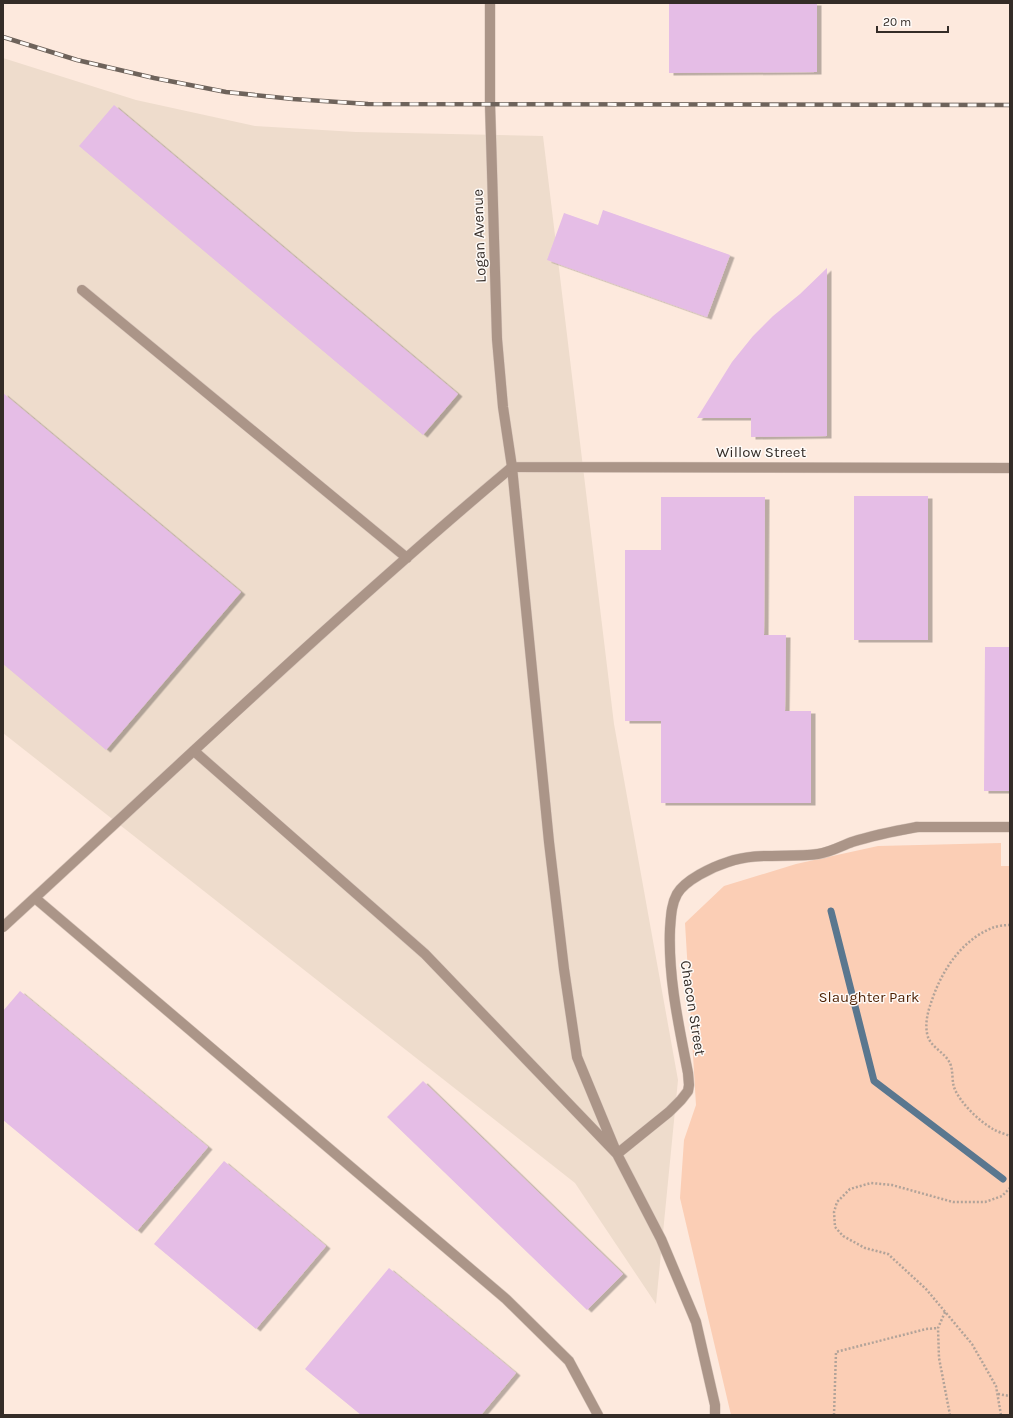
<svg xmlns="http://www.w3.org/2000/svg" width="1013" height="1418" font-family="Karla,sans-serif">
<defs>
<filter id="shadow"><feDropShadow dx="4.5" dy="2.5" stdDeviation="0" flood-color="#0004"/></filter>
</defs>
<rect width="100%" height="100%" fill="#fde9dd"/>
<path fill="#eedccc" d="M3,58L136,100L255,126L356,132L543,136L614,724L678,1080L656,1304L575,1183L3,733Z"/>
<path fill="#fbceb5" d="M1001,843V866H1010V1415H731L680,1198L684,1140L696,1105L685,923L724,886L796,864L878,846Z"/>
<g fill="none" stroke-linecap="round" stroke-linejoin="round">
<path stroke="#5a778f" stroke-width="7" d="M831,911L874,1081L1003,1179"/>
</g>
<path fill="#e5bde6" filter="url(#shadow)" d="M669,3H817V72L669,73Z
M114,105L458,394L423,435L79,146Z
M603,210L730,255L707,317L547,260L564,213L598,225Z
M827,268V436L751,437V418H697L732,362L753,336L773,316L800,294Z
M3,393L241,592L106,750L3,664Z
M854,496H928V640H854Z
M661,497H765L764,635H786L785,711H811V803H661V721H625V550H661Z
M985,647H1010V791H984Z
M20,991L208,1147L137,1231L3,1120V1011Z
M423,1081L623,1274L587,1310L387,1117Z
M224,1161L326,1246L256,1329L154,1244Z
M389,1268L516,1373L481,1415H361L305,1369Z"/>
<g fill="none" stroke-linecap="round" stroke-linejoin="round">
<g stroke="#d9c7bc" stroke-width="11">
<path id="service" d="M82,290L407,558
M512,467L549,842L564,969L577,1057L617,1154L661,1239L696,1322L715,1405V1415
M194,751L425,954L617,1154L669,1112L681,1100L688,1091L689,1085L688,1073C679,1026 668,978 670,929C671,917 671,905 677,894C685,880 712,867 728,862C756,852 788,858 818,854C831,852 841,846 852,842C874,835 895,831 917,827
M35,898L506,1299L569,1361L598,1415
M3,927C171,773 337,614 512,467"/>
</g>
<g stroke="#d9c7bc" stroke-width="11">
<path id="minor" d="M490,3V104L497,339L503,407L512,467L1010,468
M917,827H1010"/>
</g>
<path stroke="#b2a399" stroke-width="2.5" stroke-dasharray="2 2" stroke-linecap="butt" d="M1010,925C1004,925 997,926 992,928C962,940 942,970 932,1000C928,1011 925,1022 927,1033C929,1048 947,1052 951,1066C953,1073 952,1081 954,1087C959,1102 980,1122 993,1129C998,1132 1005,1134 1010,1136
M945,1312L938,1328L939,1358L950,1415
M998,1394L1010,1396
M834,1415L836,1352L926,1329L938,1328
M1001,1415L996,1386L972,1344L926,1289L888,1254L865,1248L843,1236L835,1227L834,1212L837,1202L850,1189L871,1183L892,1185L953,1202H985L1002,1196L1010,1188"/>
<use href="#service" stroke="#ab9588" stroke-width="10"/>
<use href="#minor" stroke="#ab9588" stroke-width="10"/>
<g stroke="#6e635b" stroke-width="4.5">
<path id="rail" d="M3,37L77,60L154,78L226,92L293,99L368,104L1010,105"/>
</g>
<use href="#rail" stroke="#fefaf7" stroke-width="3" stroke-dasharray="9" stroke-linecap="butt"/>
</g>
<g text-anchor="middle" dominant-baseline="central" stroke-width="3" stroke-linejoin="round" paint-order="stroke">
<g font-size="15" fill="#342c27" stroke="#fefaf7">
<text transform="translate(479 236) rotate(-92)">Logan Avenue</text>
<text x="761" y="452">Willow Street</text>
<text transform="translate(693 1008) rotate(81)">Chacon Street</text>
</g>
<g font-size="15" fill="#4c1f00" stroke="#fefaf7">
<text x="869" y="997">Slaughter Park</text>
</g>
</g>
<rect width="1013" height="1418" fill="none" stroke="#342c27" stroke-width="8"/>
<path d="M877 26v6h71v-6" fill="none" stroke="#342c27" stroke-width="2"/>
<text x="883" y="26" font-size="12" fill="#342c27" stroke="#fefaf7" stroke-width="3" paint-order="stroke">20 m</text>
</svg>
